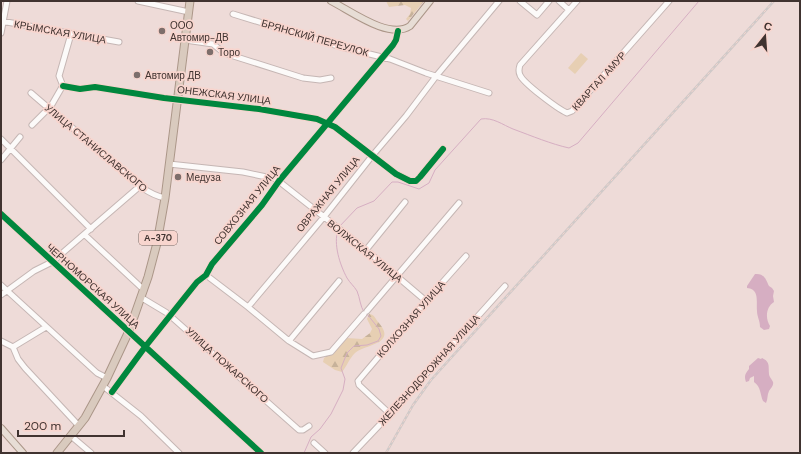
<svg xmlns="http://www.w3.org/2000/svg" width="801" height="454" font-family="'DM Sans',sans-serif">
<defs>
<pattern id="forest-firs" width="22" height="20" patternUnits="userSpaceOnUse"><rect width="22" height="20" fill="#e7cfb3"/><path d="M5 1l3.5 6h-7zM16 11l3.5 6h-7z" fill="#c7b29a"/></pattern>
</defs>
<rect width="100%" height="100%" fill="#eedbd8"/>
<path fill="#e7cfb3" d="M581,53L588,59L575,74L568,68Z"/>
<path fill="url(#forest-firs)" d="M386,1H424L408,21L406,19L410,14L411,8L405,5L389,7Z
M369,314C374,314 375,318 378,322C398,344 366,344 355,353C349,359 347,366 342,372L335,370L323,362L324,358L334,351L344,339L347,338L362,339L370,333L372,329L367,319Z"/>
<path fill="#d6aec2" d="M755,274C764,273 766,279 769,286L772,288L774,291L773,296L774,302C766,307 765,318 770,326L769,329L764,330L760,327C760,320 757,317 757,311C756,302 760,289 747,288V286Z
M758,358L761,359L762,358C771,362 768,367 769,374C769,377 772,379 773,382C774,385 771,388 769,391C767,395 768,399 766,403L763,401C760,394 761,387 754,382V376L750,378L749,381L746,382C744,376 745,374 749,369V366Z"/>
<g fill="none" stroke-linecap="round" stroke-linejoin="round">
<path stroke="#d6aec2" stroke-width="1" d="M339,227L357,208L374,201L392,182H398L419,189L429,183L435,170L481,119C493,117 503,125 513,129C532,136 551,144 569,148L578,143L699,1
M338,230C333,244 340,265 347,278C350,283 354,286 357,291C360,298 360,306 364,312
M304,453L311,437L320,429L331,414L343,390L345,379L341,368L347,353L354,346L367,345L378,341L381,336L379,329L367,314"/>
<g stroke="#c5b6b4" stroke-width="7">
<path id="minor" d="M138,1L189,12
M520,1L537,15L549,1
M559,1L569,10
M577,1L520,65C519,68 518,71 520,75C523,83 558,109 567,113L572,111L669,1
M233,14L341,47L390,59L426,73L489,93
M1,21L119,42
M1,33L7,1
M185,40L213,44L224,53L303,78L320,80L331,78
M63,86L80,89L95,87L164,98L259,109L317,119L335,127L396,174L410,181H416L420,177L443,149
M31,93C56,115 83,136 108,158C126,172 141,193 165,198
M32,125L51,106L62,87L63,86L59,76L71,34
M1,139L91,229
M1,160L20,137
M169,164L243,172L276,179L366,250L426,301
M1,214L261,453
M85,235L144,290
M366,250L405,202
M206,275L248,307L289,341L313,356L331,352L364,314
M1,285L97,373L107,378
M1,295L34,271L52,262L140,186
M142,298L167,313L299,430H303L309,426
M248,307L323,218L372,156L406,116L437,75L499,1
M367,311L459,203
M1,341L13,347L18,359L25,368L79,426
M289,341L339,281
M13,347L46,327
M103,386L141,416L179,453
M112,392L145,347L197,282L206,275L212,264L262,205L279,181L393,45L396,40L398,31
M390,414L359,385L358,381L426,301L466,256
M71,436L91,453
M314,443L325,453
M353,453L390,414L505,286"/>
</g>
<g stroke="#ab9688" stroke-width="8">
<path id="major" d="M331,1C351,11 389,40 410,26L430,1
M1,428L23,453"/>
</g>
<g stroke="#ab9688" stroke-width="9">
<path id="highway" d="M57,453L85,418L107,378L129,331L148,277L157,243L165,198L190,1"/>
</g>
<use href="#minor" stroke="#fcfaf9" stroke-width="5"/>
<use href="#major" stroke="#e7ddd5" stroke-width="6"/>
<use href="#highway" stroke="#d9cabe" stroke-width="7"/>
<g stroke="#cfc9c8" stroke-width="2.5">
<path id="rail" d="M386,453L413,405L431,380L774,1"/>
</g>
<use href="#rail" stroke="#f8d5ce" stroke-width="1" stroke-dasharray="3" stroke-linecap="butt"/>
<g stroke="#f8d5ce" stroke-width="8">
<path id="cycleway" d="M63,86L80,89L95,87L164,98L259,109L317,119L335,127L396,174L410,181H416L420,177L443,149
M1,214L261,453
M112,392L145,347L197,282L206,275L212,264L262,205L279,181L393,45L396,40L398,31"/>
</g>
<use href="#cycleway" stroke="#00873e" stroke-width="6"/>
</g>
<g fill="#7d6e6b" stroke="#f8d5ce" stroke-width="1.5">
<circle cx="162" cy="31" r="4"/>
<circle cx="210" cy="52" r="4"/>
<circle cx="137" cy="75" r="4"/>
<circle cx="178" cy="177" r="4"/>
</g>
<g text-anchor="middle" dominant-baseline="central" stroke-width="3.5" stroke-linejoin="round" paint-order="stroke">
<rect fill="#f8d5ce" stroke="#77645f" stroke-width="1" x="139" y="231" width="38" height="14" rx="3"/>
<g font-size="9" font-weight="bold" fill="#403330">
<text x="158" y="238">А-370</text>
</g>
<g font-size="10" fill="#403330" stroke="#f8d5ce" text-anchor="start">
<text x="170" y="25">ООО<tspan x="170" dy="12">Автомир-ДВ</tspan></text>
<text x="218" y="52">Торо</text>
<text x="145" y="75">Автомир ДВ</text>
<text x="186" y="177">Медуза</text>
</g>
<g font-size="10" fill="#403330" stroke="#f8d5ce">
<text transform="translate(60 32) rotate(10)">КРЫМСКАЯ УЛИЦА</text>
<text transform="translate(315 38) rotate(16)">БРЯНСКИЙ ПЕРЕУЛОК</text>
<text transform="translate(599 81) rotate(-48)">КВАРТАЛ АМУР</text>
<text transform="translate(224 95) rotate(7)">ОНЕЖСКАЯ УЛИЦА</text>
<text transform="translate(96 148) rotate(40)">УЛИЦА СТАНИСЛАВСКОГО</text>
<text transform="translate(328 194) rotate(-51)">ОВРАЖНАЯ УЛИЦА</text>
<text transform="translate(247 205) rotate(-51)">СОВХОЗНАЯ УЛИЦА</text>
<text transform="translate(365 251) rotate(39)">ВОЛЖСКАЯ УЛИЦА</text>
<text transform="translate(93 286) rotate(42)">ЧЕРНОМОРСКАЯ УЛИЦА</text>
<text transform="translate(411 319) rotate(-49)">КОЛХОЗНАЯ УЛИЦА</text>
<text transform="translate(227 365) rotate(42)">УЛИЦА ПОЖАРСКОГО</text>
<text transform="translate(429 370) rotate(-48)">ЖЕЛЕЗНОДОРОЖНАЯ УЛИЦА</text>
</g>
</g>
<rect width="801" height="454" fill="none" stroke="#403330" stroke-width="4"/>
<g transform="translate(765 36) rotate(17)" stroke="#f8d5ce" stroke-width="3" paint-order="stroke">
<path d="M0-3L7 15L0 10L-7 15Z" fill="#403330"/>
<text y="-6" font-size="11" font-weight="bold" text-anchor="middle" fill="#403330">С</text>
</g>
<path d="M18 430v6h106v-6" fill="none" stroke="#403330" stroke-width="2"/>
<text x="24" y="430" font-size="12" fill="#403330" stroke="#f8d5ce" stroke-width="3" paint-order="stroke">200 m</text>
</svg>
